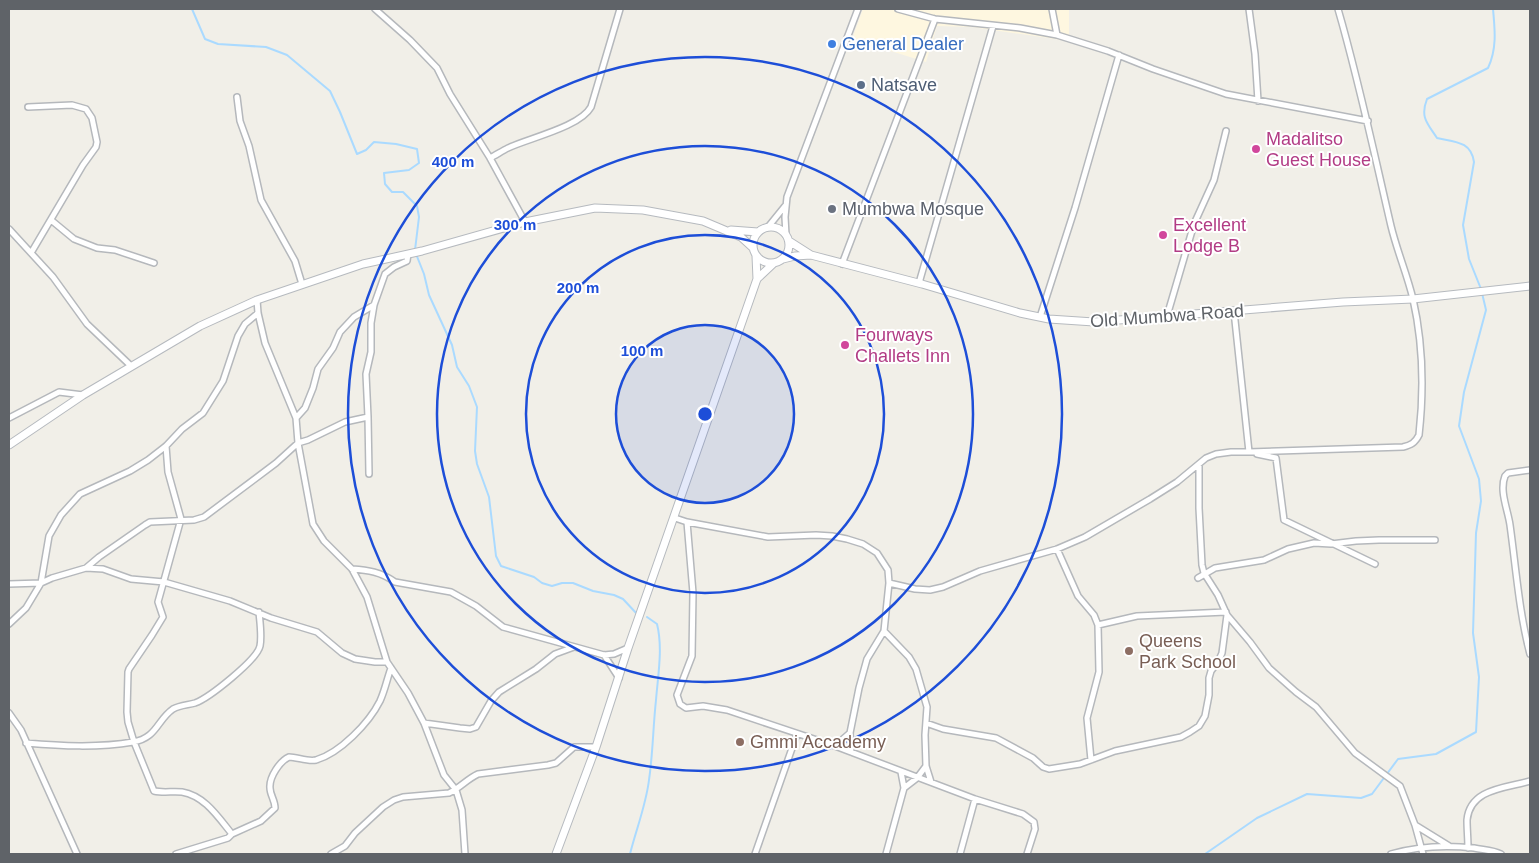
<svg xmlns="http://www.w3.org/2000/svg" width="1539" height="863" font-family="Arial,sans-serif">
<rect width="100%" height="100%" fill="#f1efe8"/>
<path fill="#fef7e0" d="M863,9H1069V41L972,27L937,26L926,62L852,39Z"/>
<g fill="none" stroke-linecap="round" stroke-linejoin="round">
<path stroke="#aadaff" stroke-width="2" d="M192,9L205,39L218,44L266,47L287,55L330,91L340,112L357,154L366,150L374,142L396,144L417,149L419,163L409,170L384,173L385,184L392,192H403L417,206L419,217L415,250
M416,254L424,274L429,295L452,345L457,367L469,386L477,407L475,451L477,464L489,497L496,556L501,566L534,577L542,583L552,586L562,583H573L593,591L614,595L623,599L637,614
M1481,289L1469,259L1463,225L1474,162C1471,141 1455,142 1437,138C1427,123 1420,117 1427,99L1488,68C1497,49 1495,30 1493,9
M630,854C636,830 646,805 649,780C653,753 653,727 656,700C658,675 663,648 657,624L647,617
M1205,854L1257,818L1307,794L1361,798L1372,794L1398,759L1436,754L1476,732L1479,677L1473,633L1476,533L1481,501L1479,479L1459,426L1464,392L1486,310L1482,293"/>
<g stroke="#b5b8bc" stroke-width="8">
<path id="street" d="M375,9L410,40L437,68L450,94L490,158
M898,9L935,19L1020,28L1057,35L1108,51L1153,69L1226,94L1368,121
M1052,9L1057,35
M1249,9L1255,54L1258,101
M237,97L240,121L249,146L261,200L295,261L302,284
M28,107L72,105L86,109L92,118L97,142L96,147L83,165L31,253
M51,220L74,239L97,248L115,250L154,263
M525,222L490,158C496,155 502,151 508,148C529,138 580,127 591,107L620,9
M768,227L785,206
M9,229L53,277L87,324L130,365
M786,235L785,217L787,197L858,9
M842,264L935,19
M919,283L993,26
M257,300L258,313L265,343L296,418L298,443L313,524L324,541L352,569L367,597L387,662L408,693L424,723L444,775L456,790L462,810L465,854
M1167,316L1194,224L1214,180L1226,131
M1040,317L1075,208L1119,55
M368,417L369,474
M9,418L59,392L83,395
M296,418L305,408L313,388L318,369L333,348L340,332L354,317L374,305
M166,446L168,472L181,519L158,602L163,617L152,635L129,669L128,672L127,712L128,722L134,742L154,791C163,793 173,791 182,792C205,796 218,817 232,834L228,838L176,854
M1249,452L1403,447C1411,445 1415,443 1419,435C1424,390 1423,343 1413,299C1407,274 1397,251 1391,226C1374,153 1359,81 1338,9
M1257,454L1276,458L1284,520L1375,564
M1530,470L1508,473L1505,476C1499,491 1508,510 1510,525C1516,568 1519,612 1530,654
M675,518L687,522L693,593L692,656L677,695L680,704L686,708L703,706L727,710L835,746L975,799L1023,814L1034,822L1035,829L1027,854
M687,522L768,537L816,535L832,536L847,539L863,544L877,553L888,570L889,583L915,589L930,590L943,587L980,571L1057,549L1085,537L1150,499L1177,482L1206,458L1216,454L1231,452H1249L1234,311
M1057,549L1078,596L1094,615L1098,625L1099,672L1087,718L1091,760
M86,568L99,557L145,525L150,522L194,520L204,517L276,463L298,443L308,440L345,422L368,417L366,374L371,352V323L374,305L385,274L394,267L407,261L408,254
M352,569C368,570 381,572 395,582L451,592L476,606L503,627L604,655L614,654L628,648
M1198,578L1215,568L1264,560L1288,549L1314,543L1331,544L1356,541L1379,540H1435
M9,584L41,583L52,578L86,568L103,569L131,579L164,582L230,601L271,618L317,632L342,653L355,659L375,662H387
M1227,615L1250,642L1269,668L1296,692L1316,707L1355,753L1400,786L1415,825L1449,846
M9,624L26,608L41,583L49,536L61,515L80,494L130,471L148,460L166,446L182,429L203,413L223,381L238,336L245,324L258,313
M1098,625L1137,616L1226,612
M884,631L909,657L916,669L927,707L925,735L926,766L931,782
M604,655L619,678
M9,713L21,730L77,854
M424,723L460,728L470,729L476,727L491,701L499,692L536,669L555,654L574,647
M926,723L943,729L996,738L1033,758L1043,767L1049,769L1080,764L1115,751L1181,737L1190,732L1199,726L1205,716L1209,695V678L1211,671L1218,662L1222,653L1227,615L1218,595L1204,573L1202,565L1199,508V464
M26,743C61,746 98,748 133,742C157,738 157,720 173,709C180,705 188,705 195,703C209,698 257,660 260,646C262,636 260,623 259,612
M835,746L850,733
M851,752L850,733L859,688L867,659L884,631L889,583
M904,788L917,778L926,766
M1415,825L1423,854
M232,834L261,821L275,808C275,800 270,795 270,788C269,777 280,761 289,757C297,757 308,762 316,760C340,753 369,723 380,701C385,690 387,679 391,668
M1468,848C1468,839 1467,829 1467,820C1470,788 1507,788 1530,781
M331,854L345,846L355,833L383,807L394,800L403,797L449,793C460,788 467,779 478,774L548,765L556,763L574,747H596
M755,854L797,734
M886,854L904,788L901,772
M960,854L975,799
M1391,854C1419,846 1446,845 1474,848C1484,850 1493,850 1501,854"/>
</g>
<g stroke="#b6babf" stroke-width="9">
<path id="secondary" d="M753 245a18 18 0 1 1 36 0a18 18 0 1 1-36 0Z
M731,230L758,232
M789,241L811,255L922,284L1020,313L1049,319L1094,322L1343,302L1413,299L1530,286
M783,259L795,256L811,255
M757,279L774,263
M9,445L83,395L200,326L257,300L363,264L422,251L525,222L595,208L643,210L703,221L741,237L753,248
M556,854L596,747L628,648L757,279L756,256"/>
</g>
<use href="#street" stroke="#fff" stroke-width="5"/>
<use href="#secondary" stroke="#fff" stroke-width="7"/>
</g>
<circle cx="705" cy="414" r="89" fill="#1d4ed8" fill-opacity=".12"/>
<g fill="none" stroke="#1d4ed8" stroke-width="2.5">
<circle cx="705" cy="414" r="89"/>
<circle cx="705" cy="414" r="179"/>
<circle cx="705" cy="414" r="268"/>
<circle cx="705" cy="414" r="357"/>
</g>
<circle fill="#3f7fe0" stroke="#fff" stroke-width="2" cx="832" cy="44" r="5"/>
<circle fill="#5c6f8a" stroke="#fff" stroke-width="2" cx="861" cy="85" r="5"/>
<g fill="#d1479c" stroke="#fff" stroke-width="2">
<circle cx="1256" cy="149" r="5"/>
<circle cx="1163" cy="235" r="5"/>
<circle cx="845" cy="345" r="5"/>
</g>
<circle fill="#6b7280" stroke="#fff" stroke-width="2" cx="832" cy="209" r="5"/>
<g fill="#8d6e63" stroke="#fff" stroke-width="2">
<circle cx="1129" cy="651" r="5"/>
<circle cx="740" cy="742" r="5"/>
</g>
<g text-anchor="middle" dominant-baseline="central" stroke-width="4" stroke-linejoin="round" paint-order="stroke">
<g font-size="18" fill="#366cbe" stroke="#fff" text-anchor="start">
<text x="842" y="44">General Dealer</text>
</g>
<g font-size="18" fill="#4e5e75" stroke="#fff" text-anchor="start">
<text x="871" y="85">Natsave</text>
</g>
<g font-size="18" fill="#b23c85" stroke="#fff" text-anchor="start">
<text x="1266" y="139">Madalitso<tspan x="1266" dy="21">Guest House</tspan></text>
<text x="1173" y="225">Excellent<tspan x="1173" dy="21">Lodge B</tspan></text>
<text x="855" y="335">Fourways<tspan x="855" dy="21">Challets Inn</tspan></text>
</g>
<g font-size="18" fill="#5b616d" stroke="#fff" text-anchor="start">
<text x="842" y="209">Mumbwa Mosque</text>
</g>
<g font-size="18" fill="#5f6368" stroke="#fff">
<text transform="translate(1167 316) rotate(-4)">Old Mumbwa Road</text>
</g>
<g font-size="18" fill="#785e54" stroke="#fff" text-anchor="start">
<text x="1139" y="641">Queens<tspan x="1139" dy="21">Park School</tspan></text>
<text x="750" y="742">Gmmi Accademy</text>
</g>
</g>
<circle cx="705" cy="414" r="8" fill="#1d4ed8" stroke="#fff" stroke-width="2.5"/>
<g font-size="15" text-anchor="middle" font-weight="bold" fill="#1d4ed8" stroke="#fff" stroke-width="4" stroke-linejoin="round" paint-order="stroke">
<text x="453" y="167">400 m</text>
<text x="515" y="230">300 m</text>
<text x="578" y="293">200 m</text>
<text x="642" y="356">100 m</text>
</g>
<rect width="1539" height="863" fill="none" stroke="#5f6368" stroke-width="20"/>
</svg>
